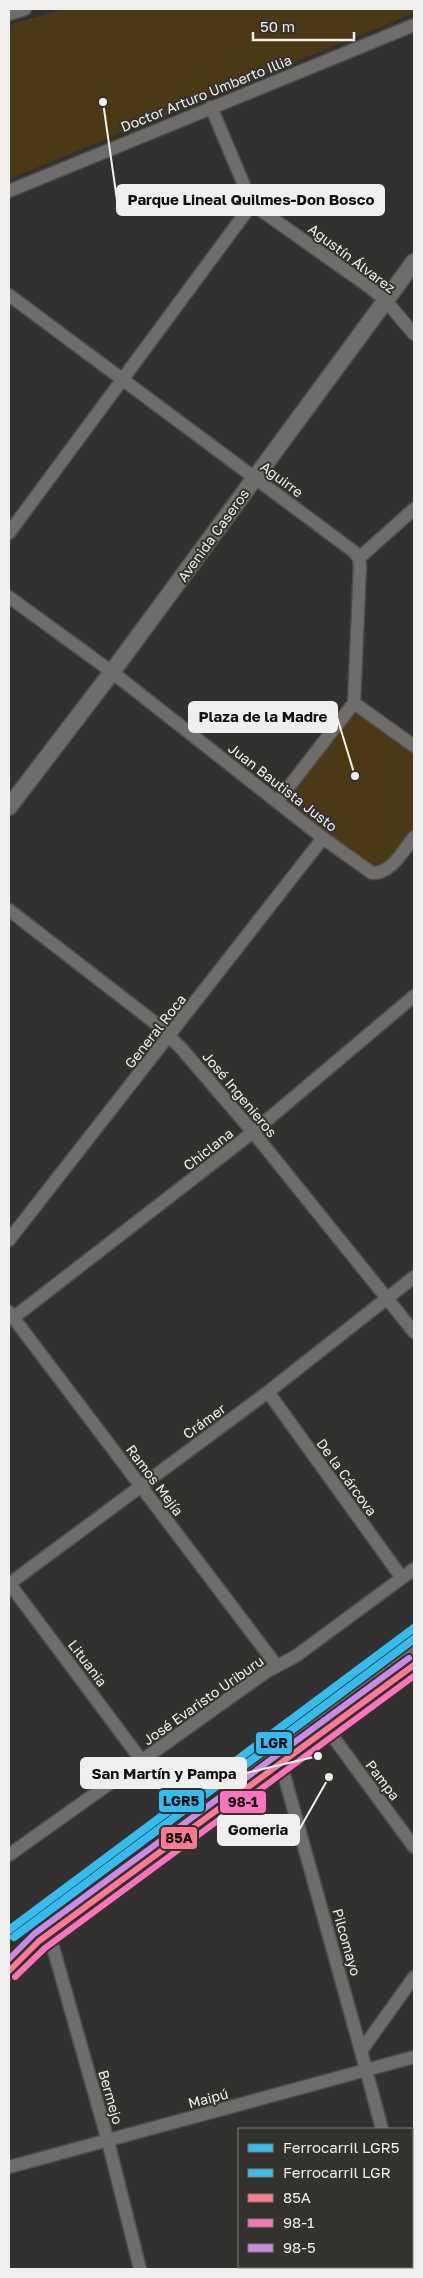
<svg xmlns="http://www.w3.org/2000/svg" width="423" height="2278" font-family="'Golos Text',sans-serif">
<rect width="100%" height="100%" fill="#323130"/>
<path fill="#4b3915" d="M65,9H414V13L9,179V25Z
M354,703L414,746V837L379,874L277,802Z"/>
<g fill="none" stroke-linecap="round" stroke-linejoin="round">
<g stroke="#4e4d4b" stroke-width="15">
<path id="minor" d="M9,14L25,9
M211,107L252,204L368,286L386,301L414,334
M9,191L414,25
M9,295L353,551L359,558L360,566L354,703L414,746
M9,533L252,204
M359,558L414,509
M9,597L112,672L323,838L372,873C391,874 403,851 414,837
M277,802L354,703
M9,910L154,1022L181,1048L253,1132L414,1332
M9,1240L323,838
M9,1312L277,1666
M13,1318L253,1132L414,996
M268,1392L402,1578
M9,1583L142,1761
M9,1584L268,1392L414,1277
M328,1730L414,1847
M281,1764L361,2051L382,2129
M9,1855L266,1672L296,1656L414,1569
M49,1933L108,2141L140,2269
M361,2051L414,1977
M9,2167L414,2057
M412,2244L414,2253
M334,2269L343,2267"/>
</g>
<g stroke="#4e4d4b" stroke-width="19">
<path id="tertiary" d="M9,807L112,672L414,262
M246,1787L261,1765L279,1746L414,1647"/>
</g>
<g stroke="#4e4d4b" stroke-width="20">
<path id="secondary" d="M9,1971L39,1941L414,1665"/>
</g>
<use href="#minor" stroke="#6e6d6c" stroke-width="12"/>
<use href="#tertiary" stroke="#6e6d6c" stroke-width="16"/>
<use href="#secondary" stroke="#6e6d6c" stroke-width="18"/>
<g stroke="#33322f" stroke-width="10">
<path id="bus-1" d="M9,1971L39,1941L414,1665"/>
</g>
<g stroke="#33322f" stroke-width="10">
<path id="bus-2" d="M15,1977L45,1948L414,1676"/>
</g>
<g stroke="#33322f" stroke-width="10">
<path id="bus-3" d="M9,1959L34,1934L409,1658"/>
</g>
<use href="#bus-1" stroke="#fe7a93" stroke-width="6"/>
<use href="#bus-2" stroke="#fc73be" stroke-width="6"/>
<use href="#bus-3" stroke="#ca8be6" stroke-width="6"/>
<g stroke="#33322f" stroke-width="11">
<path id="rail-1" d="M9,1930L414,1628"/>
</g>
<g stroke="#33322f" stroke-width="11">
<path id="rail-2" d="M14,1937L414,1639"/>
</g>
<use href="#rail-1" stroke="#37bbed" stroke-width="8"/>
<use href="#rail-2" stroke="#37bbed" stroke-width="8"/>
</g>
<g text-anchor="middle" dominant-baseline="central" stroke-width="4" stroke-linejoin="round" paint-order="stroke">
<g font-size="14" fill="#f0efed" stroke="#33322f">
<text transform="translate(206 93) rotate(-22)">Doctor Arturo Umberto Illia</text>
<text transform="translate(352 258) rotate(37)">Agustín Álvarez</text>
<text transform="translate(282 479) rotate(37)">Aguirre</text>
<text transform="translate(213 535) rotate(-54)">Avenida Caseros</text>
<text transform="translate(283 787) rotate(38)">Juan Bautista Justo</text>
<text transform="translate(155 1031) rotate(-52)">General Roca</text>
<text transform="translate(240 1094) rotate(50)">José Ingenieros</text>
<text transform="translate(208 1149) rotate(-38)">Chiclana</text>
<text transform="translate(204 1421) rotate(-36)">Crámer</text>
<text transform="translate(347 1477) rotate(54)">De la Cárcova</text>
<text transform="translate(155 1480) rotate(53)">Ramos Mejía</text>
<text transform="translate(88 1663) rotate(53)">Lituania</text>
<text transform="translate(203 1700) rotate(-35)">José Evaristo Uriburu</text>
<text transform="translate(383 1780) rotate(53)">Pampa</text>
<text transform="translate(347 1942) rotate(74)">Pilcomayo</text>
<text transform="translate(111 2097) rotate(74)">Bermejo</text>
<text transform="translate(208 2098) rotate(-15)">Maipú</text>
</g>
</g>
<path fill="none" stroke="#f0efed" stroke-width="2" d="M103 102L117 200M355 776L337 717M318 1756L246 1773M329 1777L299 1830"/>
<g fill="#f0efed" stroke="#33322f" stroke-width="2">
<circle cx="103" cy="102" r="5"/>
<circle cx="355" cy="776" r="5"/>
<circle cx="318" cy="1756" r="5"/>
<circle cx="329" cy="1777" r="5"/>
</g>
<g fill="#f0efed" stroke="#f0efed" stroke-width="2">
<rect x="117" y="185" width="267" height="30" rx="5"/>
<rect x="189" y="702" width="148" height="30" rx="5"/>
<rect x="81" y="1758" width="165" height="30" rx="5"/>
<rect x="218" y="1815" width="81" height="30" rx="5"/>
</g>
<g font-size="15" text-anchor="middle" font-weight="bold" fill="#111">
<text x="251" y="205">Parque Lineal Quilmes-Don Bosco</text>
<text x="263" y="722">Plaza de la Madre</text>
<text x="164" y="1779">San Martín y Pampa</text>
<text x="258" y="1835">Gomeria</text>
</g>
<g stroke="#33322f" stroke-width="2">
<rect x="255" y="1731" width="38" height="24" rx="5" fill="#37bbed"/>
<rect x="158" y="1789" width="47" height="24" rx="5" fill="#37bbed"/>
<rect x="219" y="1790" width="48" height="24" rx="5" fill="#fc73be"/>
<rect x="160" y="1826" width="38" height="24" rx="5" fill="#fe7a93"/>
</g>
<g font-size="14" text-anchor="middle" font-weight="bold" fill="#111">
<text x="274" y="1748">LGR</text>
<text x="181" y="1806">LGR5</text>
<text x="243" y="1807">98-1</text>
<text x="179" y="1843">85A</text>
</g>
<rect width="423" height="2278" fill="none" stroke="#f0efed" stroke-width="20"/>
<rect x="238" y="2128" width="175" height="140" fill="#33322f" stroke="#7f7e7b"/>
<rect x="248" y="2144" width="25" height="8" fill="#37bbed" stroke="#7f7e7b"/>
<text x="283" y="2153" font-size="15" fill="#f0efed">Ferrocarril LGR5</text>
<rect x="248" y="2169" width="25" height="8" fill="#37bbed" stroke="#7f7e7b"/>
<text x="283" y="2178" font-size="15" fill="#f0efed">Ferrocarril LGR</text>
<rect x="248" y="2194" width="25" height="8" fill="#fe7a93" stroke="#7f7e7b"/>
<text x="283" y="2203" font-size="15" fill="#f0efed">85A</text>
<rect x="248" y="2219" width="25" height="8" fill="#fc73be" stroke="#7f7e7b"/>
<text x="283" y="2228" font-size="15" fill="#f0efed">98-1</text>
<rect x="248" y="2244" width="25" height="8" fill="#ca8be6" stroke="#7f7e7b"/>
<text x="283" y="2253" font-size="15" fill="#f0efed">98-5</text>
<path d="M253 32v8h101v-8" fill="none" stroke="#f0efed" stroke-width="2.5"/>
<text x="260" y="32" font-size="15" fill="#f0efed" stroke="#33322f" stroke-width="4" paint-order="stroke">50 m</text>
</svg>
